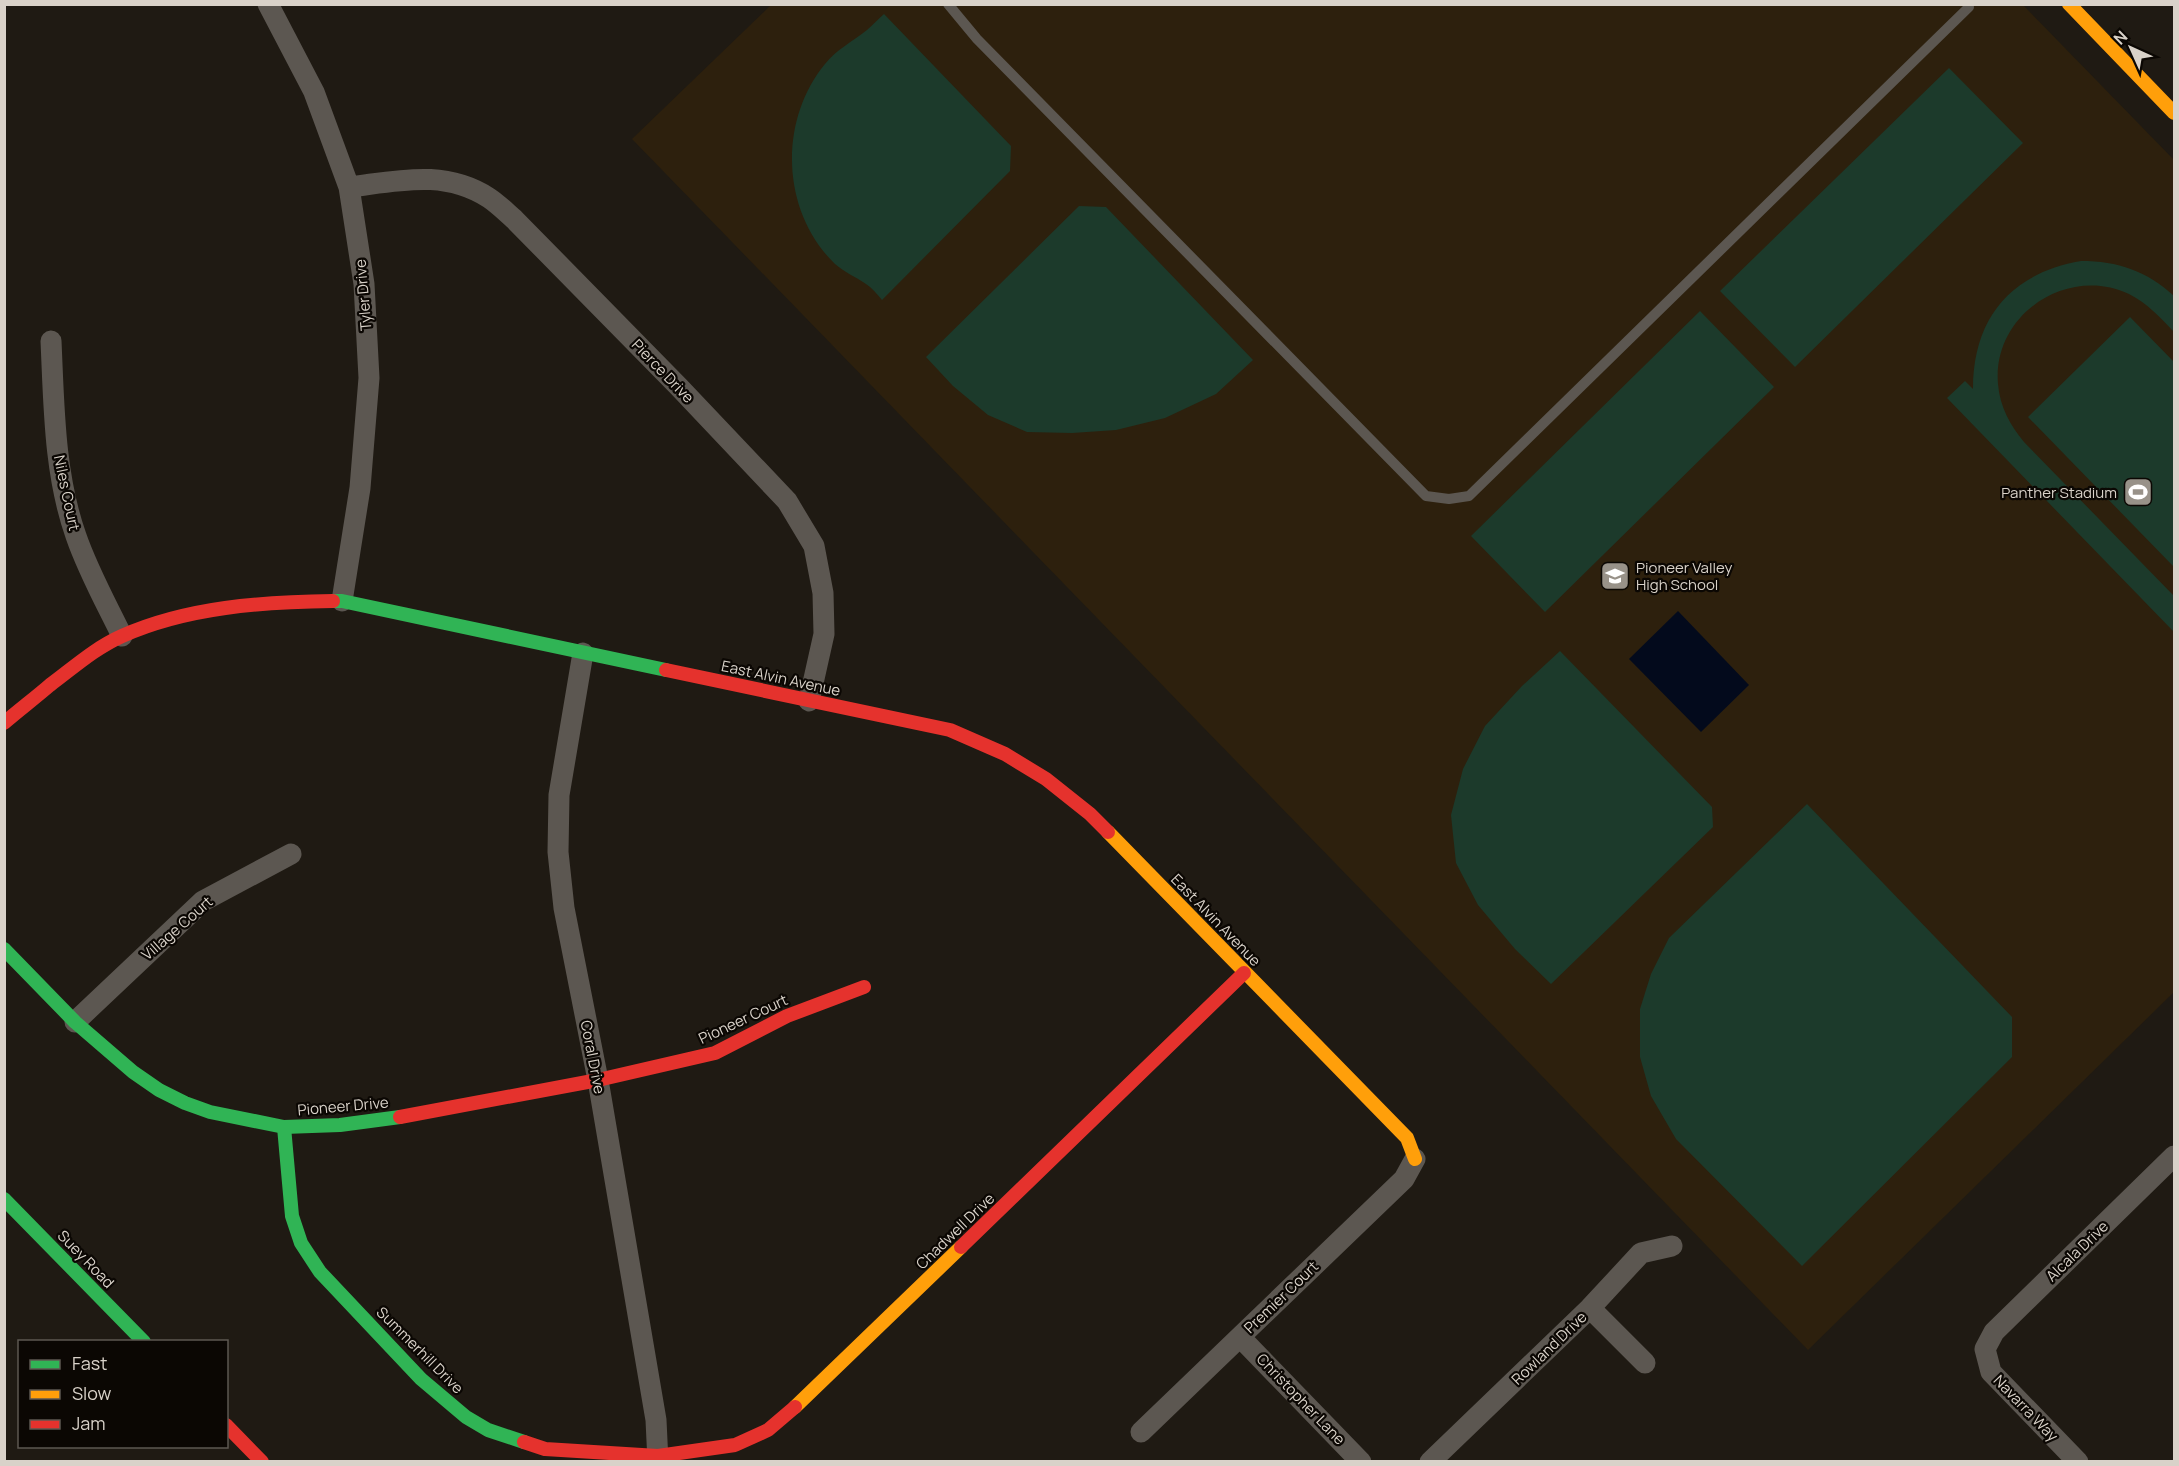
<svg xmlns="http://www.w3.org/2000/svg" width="2179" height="1466" font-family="Manrope,sans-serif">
<rect width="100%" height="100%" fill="#1f1a13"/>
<path fill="#2d200d" d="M771,5H2023L2174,160V992L1808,1350L632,139Z"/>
<path fill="#1c3a2b" d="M884,14L1011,146L1010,171L882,300C877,294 872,288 866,284C856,277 844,272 835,264C781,212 778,121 825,64C837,49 852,42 867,30C873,25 878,19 884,14Z
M1949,68L2023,143L1795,367L1720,291Z
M1079,206L1106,207L1253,360L1216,394L1165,418L1116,430L1072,433L1027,432L988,415L953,386L926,357Z
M2081,261C2118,261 2147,271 2174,296V332C2161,318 2147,303 2129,294C2067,265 1992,315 1998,384C2000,407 2010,425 2024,442L2174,596V632L1947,398L1965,381L1973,389C1973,318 2011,273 2081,261Z
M1700,311L1774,387L1545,612L1471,536Z
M2130,317L2174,362V567L2028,417Z
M1560,651L1712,807L1713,827L1551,984L1515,949L1478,905L1456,863L1451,815L1463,769L1485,726L1522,686Z
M1807,804L2012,1017V1057L1802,1266L1676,1139L1651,1096L1640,1057V1009L1651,974L1669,938Z"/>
<path fill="#030a1c" d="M1678,611L1749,685L1701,732L1629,659Z"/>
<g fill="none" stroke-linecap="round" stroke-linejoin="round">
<path stroke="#5c5751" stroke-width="10" d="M948,4L977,39L1426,496L1449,499L1469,496L1969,7"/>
<path stroke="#5c5751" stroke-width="21" d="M268,4L314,92L349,187L364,284L369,378L360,488L342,601
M349,187C399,181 444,169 489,198C498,204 506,212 514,219L679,387L787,501L814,546L823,593L824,634L809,701
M51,341C54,405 54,474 76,536C88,571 106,603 122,636
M583,653L559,795L558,852L564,908L598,1080L656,1420L658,1462
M75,1022L203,901L291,854
M1590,1308L1645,1363
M1240,1337L1361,1462
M1141,1432L1404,1179L1415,1159
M1430,1462L1590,1308L1641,1253L1672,1246
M2078,1462L1991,1372L1985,1349L1994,1332L2174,1156"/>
<path stroke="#30b455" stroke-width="14" d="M333,601H342L666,670
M4,949L75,1022L133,1072L159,1090L185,1103L210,1112L284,1127L340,1125L400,1117
M284,1127L292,1216L301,1243L320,1272L421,1379L466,1417L488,1430L524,1442
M4,1199L144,1342"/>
<path stroke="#ff9f0a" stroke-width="14" d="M2069,4L2174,113
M1108,832L1407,1138L1415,1159
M795,1407L961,1247"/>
<path stroke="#e5322d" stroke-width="14" d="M666,670L950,730L1005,754L1046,779L1090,814L1108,832
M4,723C19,710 35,698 50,685C73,668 95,648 122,636C187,607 262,602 333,601
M400,1117L598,1080L715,1053L787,1016L864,987
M961,1247L1244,973
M226,1425L262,1462
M524,1442L545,1449L658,1456L735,1445L768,1430L795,1407"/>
</g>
<defs>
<g id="stadium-square" transform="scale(1.5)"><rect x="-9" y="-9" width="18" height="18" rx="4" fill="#989289" stroke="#0b0703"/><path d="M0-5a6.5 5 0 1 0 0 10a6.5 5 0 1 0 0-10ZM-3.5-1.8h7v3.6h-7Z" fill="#fff"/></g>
<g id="school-square" transform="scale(1.5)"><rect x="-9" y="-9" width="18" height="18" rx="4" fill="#989289" stroke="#0b0703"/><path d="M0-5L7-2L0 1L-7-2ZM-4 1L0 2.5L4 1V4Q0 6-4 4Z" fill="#fff"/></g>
</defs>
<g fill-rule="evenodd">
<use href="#stadium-square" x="2138" y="492"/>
<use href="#school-square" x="1615" y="576"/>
</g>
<g text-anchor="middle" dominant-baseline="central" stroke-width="4.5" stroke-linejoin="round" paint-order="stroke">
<g font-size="15" fill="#d9d2c9" stroke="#0b0703">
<text transform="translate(363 295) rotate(-95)">Tyler Drive</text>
<text transform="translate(663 371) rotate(46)">Pierce Drive</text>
<text transform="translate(67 493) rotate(78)">Niles Court</text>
<text transform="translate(781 678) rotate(12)">East Alvin Avenue</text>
<text transform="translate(1216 920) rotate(46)">East Alvin Avenue</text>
<text transform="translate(177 928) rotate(-41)">Village Court</text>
<text transform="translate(743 1019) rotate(-25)">Pioneer Court</text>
<text transform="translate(593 1057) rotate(79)">Coral Drive</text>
<text transform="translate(343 1106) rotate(-5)">Pioneer Drive</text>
<text transform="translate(955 1231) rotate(-44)">Chadwell Drive</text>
<text transform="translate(2077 1251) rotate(-44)">Alcala Drive</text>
<text transform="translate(86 1259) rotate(46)">Suey Road</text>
<text transform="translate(1281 1297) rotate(-44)">Premier Court</text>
<text transform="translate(1549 1348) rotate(-44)">Rowland Drive</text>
<text transform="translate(420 1350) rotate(45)">Summerhill Drive</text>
<text transform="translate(1301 1399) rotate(46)">Christopher Lane</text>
<text transform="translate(2026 1408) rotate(46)">Navarra Way</text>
</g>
<g font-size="15" fill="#d9d2c9" stroke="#0b0703" text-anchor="end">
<text x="2117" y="492">Panther Stadium</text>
<text x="1636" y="567" text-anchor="start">Pioneer Valley<tspan x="1636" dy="17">High School</tspan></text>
</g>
</g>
<rect width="2179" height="1466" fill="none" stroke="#d9d2c9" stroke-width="12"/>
<rect x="18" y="1340" width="210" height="108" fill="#0b0703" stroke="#5d5852" stroke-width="1.5"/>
<rect x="30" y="1360" width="30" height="9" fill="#30b455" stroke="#5d5852" stroke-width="1.5"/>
<text x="72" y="1370" font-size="18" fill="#d9d2c9">Fast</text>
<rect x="30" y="1390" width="30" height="9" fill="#ff9f0a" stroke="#5d5852" stroke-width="1.5"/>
<text x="72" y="1400" font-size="18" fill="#d9d2c9">Slow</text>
<rect x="30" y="1420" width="30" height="9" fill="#e5322d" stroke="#5d5852" stroke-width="1.5"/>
<text x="72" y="1430" font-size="18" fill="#d9d2c9">Jam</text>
<g transform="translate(2131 48) rotate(315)" stroke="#0b0703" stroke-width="4.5" paint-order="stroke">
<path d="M0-4.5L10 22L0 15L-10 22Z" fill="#d9d2c9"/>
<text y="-9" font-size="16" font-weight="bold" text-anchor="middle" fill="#d9d2c9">N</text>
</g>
</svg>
